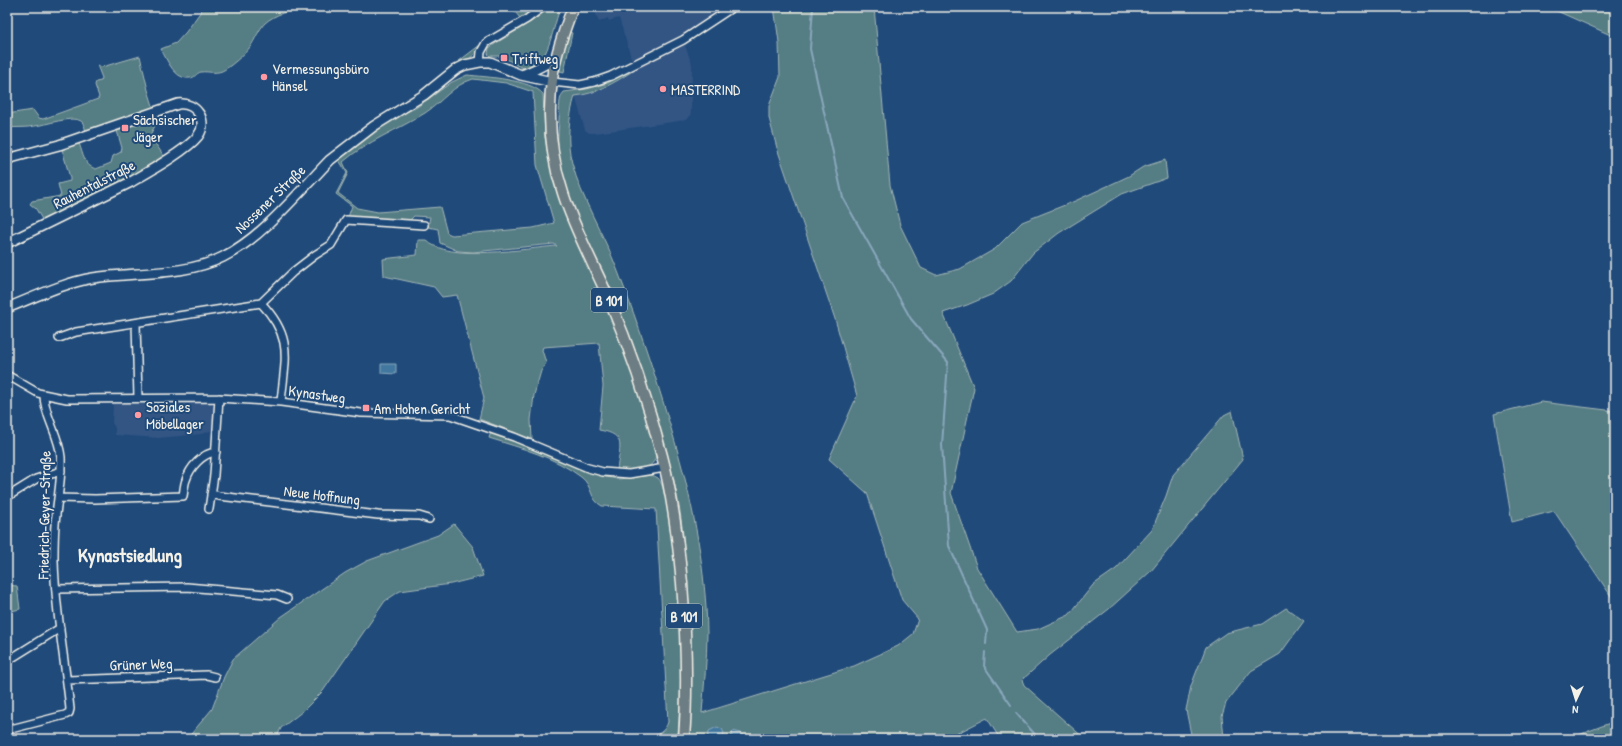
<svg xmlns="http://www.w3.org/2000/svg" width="1622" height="746" font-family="'Patrick Hand',sans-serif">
<rect width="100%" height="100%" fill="#1f4a7a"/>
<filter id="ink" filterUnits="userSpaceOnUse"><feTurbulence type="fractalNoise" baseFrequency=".025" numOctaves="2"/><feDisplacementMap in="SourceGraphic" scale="8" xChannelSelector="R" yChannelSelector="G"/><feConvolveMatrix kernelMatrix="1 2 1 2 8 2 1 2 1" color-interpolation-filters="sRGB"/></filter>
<g filter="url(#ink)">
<path fill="#325584" d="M593,7H733L683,40L692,64V71L691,112L690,116L686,120L596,133H589L585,130L575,96L588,94L610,86L631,72L633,64L619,18L609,21L608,18L599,22Z
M210,403L216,410L215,429L202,434L158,438L115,435V428L112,423L113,404Z"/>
<path fill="#557d84" stroke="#a4b7b6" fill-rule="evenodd" d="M204,7H302C289,11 275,14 265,23C259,29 255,40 250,47C246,53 229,68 222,71C214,74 208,71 201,72C196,73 195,78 190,78C175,80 167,60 161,49L176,43L186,32Z
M511,7H535L532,11L520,18Z
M549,7H561C553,22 549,71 525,68C516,67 508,58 500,56C497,56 493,56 490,56L488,54L489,48C508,34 533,24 549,7Z
M774,7H874L890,185L900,225L921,268L936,275L960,269L995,249L1022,222L1075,201L1129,176L1143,167L1165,160L1167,178L1122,194L1059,233L1033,253L1011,281L993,294L967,305L943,313L974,388L951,493L977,568L1017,632L1038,629L1069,615L1093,585L1116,569L1152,530L1166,496L1173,475L1224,415L1232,411L1243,459L1151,571L1109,609L1050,655L1022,680L1024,685L1085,739H1000L987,718L946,739H746L745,736L733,731L731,739H722L723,737L708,735V739H690C691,688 690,638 687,588C685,562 684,536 680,511C667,440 640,363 612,296C592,248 564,200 558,148C557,138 559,127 559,118C560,109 558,98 564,92L587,89L608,83L628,70L631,72C614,83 596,94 575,96C569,116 566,142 572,163C581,198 604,235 617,269C640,328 660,389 677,449C694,509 706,571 707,633C707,659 704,686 702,713L854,666L898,646L913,634L918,619L902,600L867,493L829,459L857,396L835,319L777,148L769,118V106L780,77L779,42Z
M1548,7H1615V37Z
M569,32L572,33L564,72L560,71L562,56Z
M480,45C475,55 469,62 459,61Z
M140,56L148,90L154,109L86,132C85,128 84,123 81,121C73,115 45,125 35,126C26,128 16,127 7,128V114L33,110L39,118L43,119L98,99L99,97L95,85L96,82L101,81L102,78L97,65L102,67Z
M467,75C486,77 530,79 543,94L545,137L550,166L556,189L604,300L633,373L656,456C653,472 630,471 617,471C619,447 628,435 599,430L603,386L599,343L543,347L542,350L546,363L541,371L534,395L531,420L532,439L479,419L484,398L457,295L442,297L434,287L384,276L383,259L417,255L418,240H426C447,263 528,248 557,246L554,244L473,252L458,251L440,243L438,229L428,227L430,217L414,216L408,222L348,217L352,206L336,194L347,173L337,157L386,122L417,107L452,82ZM473,79L506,83L533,92L537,165L554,223L533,228L452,235L447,233L440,207L378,212L357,208L338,193L348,173L343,162C367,141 398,130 425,113C442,102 453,85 473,79Z
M151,117L155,126L151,133L152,139L164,156L129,178L43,221L36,209L30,204L32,201L61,196L58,184L70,181V178L62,149L79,143C83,154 84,166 96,169L111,163L113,156L121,152L122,148L117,131Z
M1541,402L1615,411V602L1554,511L1512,522L1494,414Z
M491,432L602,476C607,477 612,478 617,479C628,479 650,471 658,478C671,489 681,622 682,645C682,674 680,704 678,733L675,739H647C657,735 665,732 668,722L656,509L602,506C589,499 593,486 581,477C555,457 521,448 489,438Z
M454,524L473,547L483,576L451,584L400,591L385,601L323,691L303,711L281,728L276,739H187L212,709L224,677L233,659L281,617L345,573L367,561L438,535Z
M7,585L17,586L20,609L7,612Z
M1286,608L1304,621L1280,654L1251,671L1226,703L1222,716L1224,739H1192L1186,710L1191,686L1206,647L1226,633L1262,624Z
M1615,721V739H1568Z"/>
<path fill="#42789f" stroke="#89a8bc" d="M381,364H396V374L381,373Z
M717,727L722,729L724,733L722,739H708L709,731Z
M733,731L741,733L746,739H731Z"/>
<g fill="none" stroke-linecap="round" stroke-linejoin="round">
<path stroke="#89a8bc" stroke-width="2" d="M813,7L810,49L843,198L911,319L948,362L942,445L949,546L987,630L986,644
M985,652L984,666L1011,705
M1016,713L1039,739"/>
<g stroke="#f4f1e8" stroke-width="10">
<path id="street" d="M480,62L481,52L486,43L527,19L543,7
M552,82L580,85L594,82L611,76L683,40L733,7
M261,303C294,338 285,358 281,402
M136,323L138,398
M59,338L76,332L261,303L293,272L315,255L331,245L346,220L424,225
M7,375L38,393L67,399L219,398L281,402L361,413L450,415L514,437L588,468L603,472L629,474L665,468
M211,494L219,496L378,515L419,516L429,519
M7,497L36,479L61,471
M58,498L95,499L183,496C184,491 184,485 186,480C190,467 203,453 216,452
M209,509L214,475L219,398
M56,589L187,587L277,595L287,599
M7,661L60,628
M67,680L207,675L215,677
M7,730L65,715L69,713L70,709C65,660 55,610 54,560C54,546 54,529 56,515C58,495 62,477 61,457C59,435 44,415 44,396"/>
</g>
<g stroke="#f4f1e8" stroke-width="12">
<path id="secondary" d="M521,75C534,71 544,64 556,59
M7,159L59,145L178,104C196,102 209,121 198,136C186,151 148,172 131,182L7,243
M7,308C35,297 63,283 93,278C134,272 186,276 223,257C263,237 299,192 330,160L374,126L424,95L455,70L465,65L480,62H490L521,75L552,82"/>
</g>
<g stroke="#f4f1e8" stroke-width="13">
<path id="primary" d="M573,7C565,28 557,50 553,72C547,112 550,154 563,193C574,228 593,263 608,297C630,348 648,402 662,456C673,497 678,540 682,583C686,635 688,687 684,739"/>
</g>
<use href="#street" stroke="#1f4a7a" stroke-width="7"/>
<use href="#secondary" stroke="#1f4a7a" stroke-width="9"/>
<use href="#primary" stroke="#6d7d84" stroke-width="10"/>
</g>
</g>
<g fill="#ff9aa2" stroke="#1f4a7a" stroke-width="1.5">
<rect x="500" y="54" width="8" height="8" rx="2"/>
<circle cx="264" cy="77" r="4"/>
<circle cx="663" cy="89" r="4"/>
<rect x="121" y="124" width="8" height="8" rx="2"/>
<rect x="362" y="404" width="8" height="8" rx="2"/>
<circle cx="138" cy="415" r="4"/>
</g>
<g text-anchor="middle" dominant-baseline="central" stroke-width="4" stroke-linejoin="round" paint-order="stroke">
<g fill="#1f4a7a" stroke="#b4bfc7" stroke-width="1">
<rect x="591" y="288" width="36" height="24" rx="3"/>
<rect x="666" y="604" width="36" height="24" rx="3"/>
</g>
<g font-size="14" font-weight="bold" fill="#f4f1e8">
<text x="609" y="300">B 101</text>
<text x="684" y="616">B 101</text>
</g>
<g font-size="15" fill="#f4f1e8" stroke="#1f4a7a" text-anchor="start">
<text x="512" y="58">Triftweg</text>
<text x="272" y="68">Vermessungsbüro<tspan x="272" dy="17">Hänsel</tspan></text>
<text x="671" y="89">MASTERRIND</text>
<text x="133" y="119">Sächsischer<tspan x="133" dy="17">Jäger</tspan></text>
<text x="146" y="406">Soziales<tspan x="146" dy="17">Möbellager</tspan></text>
<text x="374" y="408">Am Hohen Gericht</text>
</g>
<g font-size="15" fill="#f4f1e8" stroke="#1f4a7a">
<text transform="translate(94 184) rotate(-27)">Rauhentalstraße</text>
<text transform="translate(270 199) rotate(-44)">Nossener Straße</text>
<text transform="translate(317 394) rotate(8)">Kynastweg</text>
<text transform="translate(322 495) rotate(7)">Neue Hoffnung</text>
<text transform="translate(44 515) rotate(-89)">Friedrich-Geyer-Straße</text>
<text transform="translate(141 664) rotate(-2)">Grüner Weg</text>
</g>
<g font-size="19" font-weight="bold" fill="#f4f1e8" stroke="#1f4a7a">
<text x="130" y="555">Kynastsiedlung</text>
</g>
</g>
<rect width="1622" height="746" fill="none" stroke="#1f4a7a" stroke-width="24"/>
<rect x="12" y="12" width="1598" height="722" fill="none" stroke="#f4f1e8" stroke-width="1.5" filter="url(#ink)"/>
<g transform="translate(1576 700) rotate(184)" stroke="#1f4a7a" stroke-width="3" paint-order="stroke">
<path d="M0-3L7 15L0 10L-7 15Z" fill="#f4f1e8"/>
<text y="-6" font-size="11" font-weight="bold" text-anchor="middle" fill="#f4f1e8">N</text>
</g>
</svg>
